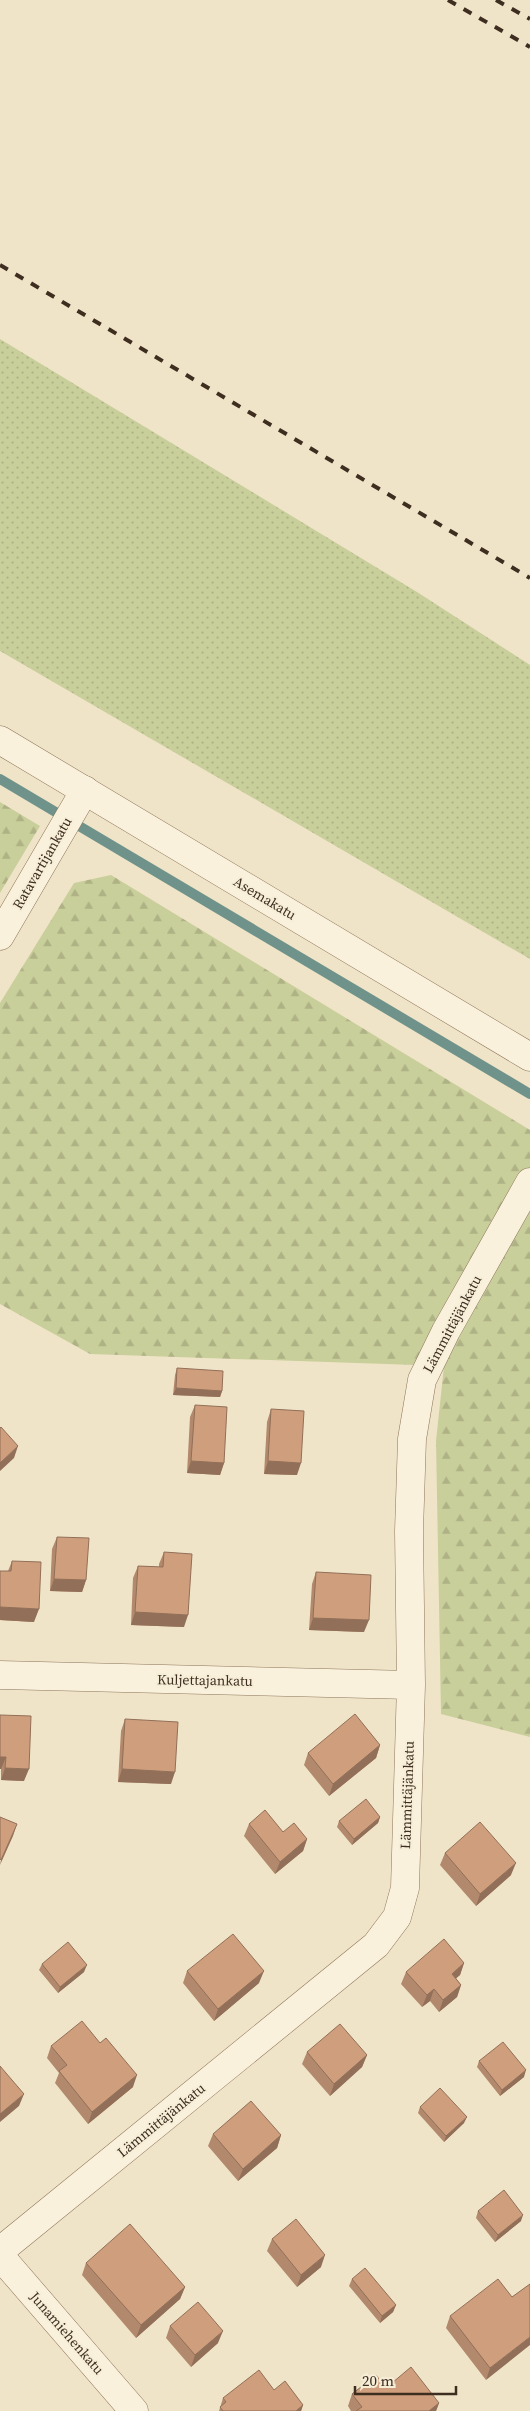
<svg xmlns="http://www.w3.org/2000/svg" width="530" height="2411" font-family="'Source Serif 4',serif">
<defs>
<pattern id="grass-dots" width="8" height="8" patternUnits="userSpaceOnUse" patternTransform="scale(1.25)"><rect width="8" height="8" fill="#c9cf9b"/><path d="M2 2h.1M6 6h.1" fill="none" stroke="#aeb285" stroke-width="1.8" stroke-linecap="round"/></pattern>
<pattern id="forest-firs" width="22" height="20" patternUnits="userSpaceOnUse" patternTransform="scale(1.25)"><rect width="22" height="20" fill="#c9cf9b"/><path d="M5 1l3.5 6h-7zM16 11l3.5 6h-7z" fill="#aeb285"/></pattern>
</defs>
<rect width="100%" height="100%" fill="#f0e4c8"/>
<path fill="url(#grass-dots)" d="M0,339L417,592L530,665V959L0,651Z"/>
<path fill="url(#forest-firs)" d="M0,802L40,826L0,893Z
M111,875L530,1130V1737L441,1714L436,1441L444,1366L90,1354L0,1304V1003L74,883Z"/>
<g fill="none" stroke-linecap="round" stroke-linejoin="round">
<path stroke="#6f938a" stroke-width="10" d="M0,779L530,1094"/>
<g stroke="#8d765c" stroke-width="29">
<path id="minor" d="M0,936L85,790
M0,1675L411,1685
M0,2251L376,1945L397,1917L405,1888L411,1685L409,1531L412,1439L422,1380L446,1331L530,1182
M0,2256L134,2411"/>
</g>
<g stroke="#8d765c" stroke-width="29">
<path id="tertiary" d="M0,740L530,1057"/>
</g>
<use href="#minor" stroke="#faf1dc" stroke-width="28"/>
<use href="#tertiary" stroke="#faf1dc" stroke-width="28"/>
<path stroke="#3d2e20" stroke-width="4" stroke-dasharray="9 9" stroke-linecap="butt" d="M448,0L530,47
M496,0L530,19
M0,265L530,578"/>
</g>
<path fill="#b2896c" d="M177,1368L222,1391L220,1397L173,1395L175,1375Z
M195,1405L224,1463L220,1475L187,1473L190,1417Z
M271,1409L297,1475L264,1474L267,1422Z
M57,1537L86,1580L82,1592L50,1591L52,1549Z
M164,1552L184,1627L131,1625L133,1578L138,1566L159,1567V1564Z
M12,1561L34,1622L0,1620V1571H8Z
M316,1572L364,1632L309,1630L312,1584Z
M0,1715L24,1781L1,1780V1769Z
M125,1719L171,1784L118,1782L121,1731Z
M380,1745L376,1758L329,1796L304,1765L308,1753Z
M380,1817L378,1823L352,1845L337,1827L339,1821Z
M249,1824L283,1832L307,1839L303,1851L275,1874L244,1836Z
M445,1853L511,1875L476,1906L440,1865Z
M464,1963L460,1975L456,1978L461,1985L457,1997L439,2012L430,2001L422,2007L401,1984L406,1972Z
M42,1964L84,1972L58,1993L39,1970Z
M187,1971L259,1983L214,2021L183,1983Z
M51,2046L133,2087L88,2124L55,2083L59,2073L47,2058Z
M307,2052L367,2055L362,2067L330,2096L302,2064Z
M479,2061L524,2077L500,2096L477,2067Z
M420,2107L464,2123L444,2142L418,2113Z
M213,2134L281,2135L277,2148L238,2181L208,2146Z
M478,2211L521,2221L495,2242L476,2218Z
M272,2239L321,2267L297,2287L267,2251Z
M86,2263L185,2287L180,2299L136,2338L82,2275Z
M352,2279L396,2305L393,2312L380,2323L349,2286Z
M530,2284L486,2380L446,2328L450,2316L512,2297Z
M170,2326L218,2343L191,2367L166,2338Z
M386,2388L439,2403L436,2411H351L348,2406L352,2394Z
M274,2390L303,2405L301,2411H219L223,2398Z"/>
<path fill="#916f58" d="M176,1388L222,1391L220,1397L173,1395Z
M18,1446L14,1458L0,1471V1463Z
M191,1461L224,1463L220,1475L187,1473Z
M268,1461L301,1463L297,1475L264,1474Z
M54,1579L86,1580L82,1592L50,1591Z
M0,1607L39,1609L34,1622L0,1620Z
M135,1612L188,1615L184,1627L131,1625Z
M313,1618L369,1620L364,1632L309,1630Z
M380,1745L376,1758L329,1796L333,1784Z
M0,1757H6L1,1769H0Z
M5,1768L29,1769L24,1781L1,1780Z
M122,1769L175,1772L171,1784L118,1782Z
M380,1817L378,1823L352,1845L354,1839Z
M17,1824L13,1836L0,1865L1,1860Z
M307,1839L303,1851L275,1874L280,1862Z
M516,1863L511,1875L476,1906L480,1894Z
M464,1963L460,1975L447,1986L452,1974Z
M87,1965L84,1972L58,1993L60,1987Z
M264,1971L259,1983L214,2021L218,2009Z
M461,1985L457,1997L439,2012L443,2000Z
M434,1989L430,2001L422,2007L427,1995Z
M367,2055L362,2067L330,2096L334,2084Z
M526,2070L524,2077L500,2096L502,2090Z
M137,2075L133,2087L88,2124L92,2112Z
M24,2094L19,2106L0,2122V2114Z
M467,2117L464,2123L444,2142L446,2136Z
M281,2135L277,2148L238,2181L243,2169Z
M523,2215L521,2221L495,2242L498,2235Z
M325,2255L321,2267L297,2287L301,2275Z
M185,2287L180,2299L136,2338L141,2325Z
M396,2305L393,2312L380,2323L382,2316Z
M223,2331L218,2343L191,2367L195,2355Z
M530,2337V2345L486,2380L490,2368Z
M439,2403L436,2411H428Z
M303,2405L301,2411H296Z"/>
<path fill="#cf9f7d" stroke="#916f58" d="M177,1368L223,1371L222,1391L176,1388Z
M195,1405L227,1407L224,1463L191,1461Z
M271,1409L304,1411L301,1463L268,1461Z
M1,1427L18,1446L0,1463V1428Z
M57,1537L89,1538L86,1580L54,1579Z
M164,1552L192,1554L188,1615L135,1612L138,1566L163,1567Z
M12,1561L41,1562L39,1609L0,1607V1571H11Z
M316,1572L371,1575L369,1620L313,1618Z
M355,1714L380,1745L333,1784L308,1753Z
M0,1715L31,1716L29,1769L5,1768L6,1757H0Z
M125,1719L178,1722L175,1772L122,1769Z
M366,1799L380,1817L354,1839L339,1821Z
M265,1810L283,1832L294,1823L307,1839L280,1862L249,1824Z
M0,1817L17,1824L1,1860L0,1859Z
M480,1822L516,1863L480,1894L445,1853Z
M233,1934L264,1971L218,2009L187,1971Z
M444,1939L464,1963L452,1974L461,1985L443,2000L434,1989L427,1995L406,1972Z
M68,1942L87,1965L60,1987L42,1964Z
M82,2021L100,2043L106,2038L137,2075L92,2112L59,2071L67,2065L51,2046Z
M340,2024L367,2055L334,2084L307,2052Z
M503,2042L526,2070L502,2090L479,2061Z
M0,2066L24,2094L0,2114Z
M440,2088L467,2117L446,2136L420,2107Z
M251,2101L281,2135L243,2169L213,2134Z
M504,2190L523,2215L498,2235L478,2211Z
M296,2219L325,2255L301,2275L272,2239Z
M130,2224L185,2287L141,2325L86,2263Z
M365,2268L396,2305L382,2316L352,2279Z
M498,2279L512,2297L530,2284V2337L490,2368L450,2316Z
M198,2302L223,2331L195,2355L170,2326Z
M411,2367L439,2403L429,2411H356L362,2407L352,2394L376,2375L386,2388Z
M259,2370L274,2390L285,2381L303,2405L296,2411H223L220,2407L226,2402L223,2398Z"/>
<g text-anchor="middle" dominant-baseline="central" stroke-width="4" stroke-linejoin="round" paint-order="stroke">
<g font-size="14" fill="#3d2e20" stroke="#f7eed8">
<text transform="translate(42 863) rotate(-60)">Ratavartijankatu</text>
<text transform="translate(265 898) rotate(31)">Asemakatu</text>
<text transform="translate(452 1324) rotate(-62)">Lämmittäjänkatu</text>
<text transform="translate(205 1680) rotate(1)">Kuljettajankatu</text>
<text transform="translate(407 1795) rotate(-88)">Lämmittäjänkatu</text>
<text transform="translate(161 2120) rotate(-39)">Lämmittäjänkatu</text>
<text transform="translate(67 2333) rotate(49)">Junamiehenkatu</text>
</g>
</g>
<path d="M355 2386v8h101v-8" fill="none" stroke="#3d2e20" stroke-width="2.5"/>
<text x="362" y="2386" font-size="15" fill="#3d2e20" stroke="#f7eed8" stroke-width="4" paint-order="stroke">20 m</text>
</svg>
